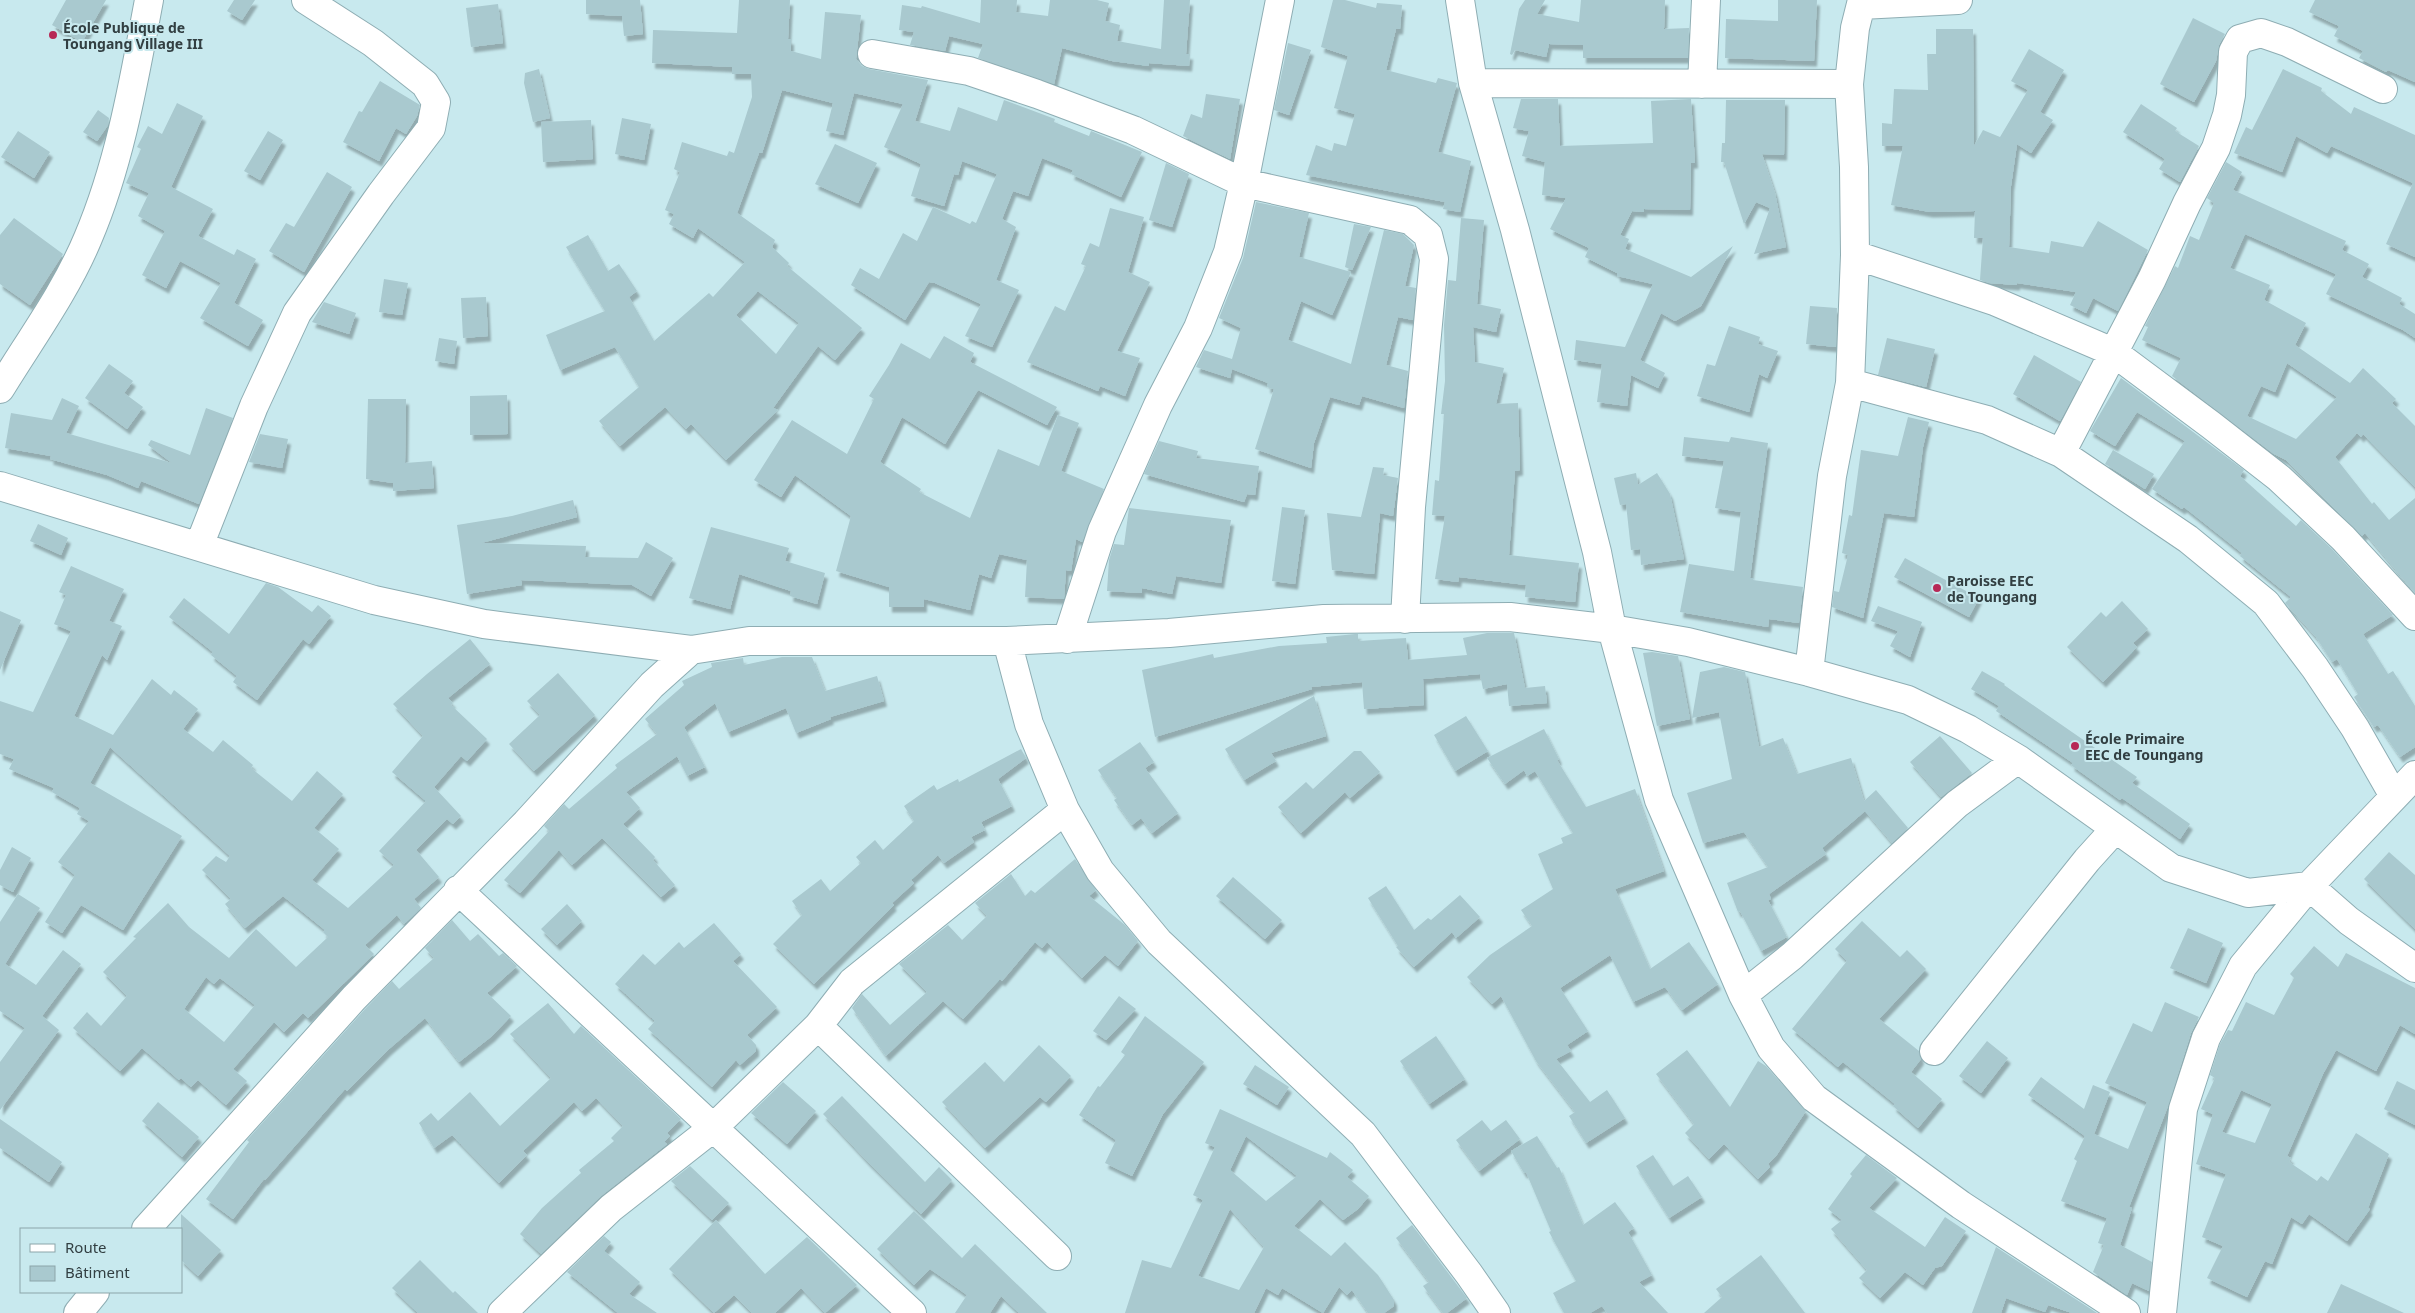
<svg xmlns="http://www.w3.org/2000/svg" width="2415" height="1313" font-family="'Noto Sans',sans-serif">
<defs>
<filter id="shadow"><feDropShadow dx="3" dy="5.5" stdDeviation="1" flood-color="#0004"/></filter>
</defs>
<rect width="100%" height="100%" fill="#c8e9ee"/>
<path fill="#a9c9cf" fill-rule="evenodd" filter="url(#shadow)" d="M66,0H106L82,42L52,25Z
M234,0H255L242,20L227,11Z
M586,0H640L643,34L624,36L622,16L586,14Z
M739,0H790L788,39H791V51L821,59L825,12L861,15L856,59L862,66L869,69L928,80L915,121L950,131L958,107L997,121L1004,100L1055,119L1054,122L1089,136L1091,131L1142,152L1121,197L1071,174L1073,170L1042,158L1028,196L1013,191L1002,219L1016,227L996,280L1019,290L992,347L965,336L981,304L935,283L929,282L905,320L851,285L860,268L879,279L903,233L917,241L933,207L970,224L972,221L976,223L997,174L962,161L958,175L954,174L944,206L911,196L921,164L884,147L903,104L854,93L843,135L826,131L833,103L782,90L762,153H759L737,213L775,240L772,247L789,263L787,266L862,328L835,360L818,346L773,408L778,410L726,460L691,424L686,429L665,407L620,446L599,421L639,387L615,347L560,370L546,335L605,311L566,247L588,235L608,271L619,264L637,291L629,297L654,341L709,293L713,297L745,262L698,228L693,238L669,224L674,214L665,210L680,172L674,169L682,142L727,156L729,151L734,153L752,97L751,74H732V67L652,63L653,30L737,33ZM758,291L799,323L776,354L736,315Z
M981,0H1017L1016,12L1048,16L1050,0H1097L1109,3L1105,21L1120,25L1117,41L1161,49L1164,0H1190L1186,54H1190L1189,66L1149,63V66L1112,61L1062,48L1054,84L978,58L983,44L949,36L945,51L910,45L914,32L899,30L902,5L921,8L922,6L980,23Z
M1333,0H1345L1376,8L1377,3L1402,5L1400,29H1396L1386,70L1436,83L1438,78L1457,83L1438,152L1471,161L1460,212L1443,209L1445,202L1306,175L1316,145L1332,151L1334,143L1346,146L1355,114L1334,108L1348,56L1321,47Z
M1525,0H1545L1537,14L1579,22L1581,0H1665L1664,29L1689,28L1688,58H1583V45L1549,44L1546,57L1515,50L1512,55L1510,54L1519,9Z
M1778,0H1817L1814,61L1725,58L1726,19L1778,21Z
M2315,0H2415V82L2388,70L2386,72L2359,58L2363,51L2334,36L2339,26L2309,12Z
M498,4L503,43L471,47L466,8Z
M2193,18L2225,34L2219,45L2216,61L2194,102L2160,84Z
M1936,29H1973L1974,146L1983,130L2000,137L2028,90L2011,81L2029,49L2064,70L2040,112L2053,120L2031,153L2017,144L2011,186L2009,247L2049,253L2051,241L2083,247L2098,221L2148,250L2118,311L2093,298L2086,313L2070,305L2076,292L2017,283V285L1989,283L1980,280L1983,238H1974L1975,211L1930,212L1891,205L1903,146H1882V123L1892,124L1894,89L1928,90L1927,54H1936Z
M1288,43L1311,50L1289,115L1274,110Z
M539,69L550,118L533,122L524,83L525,73Z
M2283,69L2322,88L2321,91L2351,114L2354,107L2415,135V257L2386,244L2413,183L2331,146L2327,153L2296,136L2282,172L2234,153L2246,127L2252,130Z
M380,81L420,105L417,116L406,134L396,128L379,161L343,142L359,111L362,112Z
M1206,94L1240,99L1230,159L1183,136L1191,114L1202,118Z
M1521,99H1558L1560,146L1653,143L1651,101L1691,99L1695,163H1691L1690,210L1644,209V212L1632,211L1620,235L1629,239L1625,249L1691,277L1733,246L1701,306L1675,321L1661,313L1640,360L1665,373L1658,388L1631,375L1627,406L1597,402L1602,364L1574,360L1576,340L1625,347L1653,284L1617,276V273L1585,257L1589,248L1550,229L1566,198L1542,195L1545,162L1522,156L1529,131L1513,128Z
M1726,100H1785L1784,155L1762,154L1775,193L1786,247L1754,254L1770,208L1756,202L1744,224L1724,162H1721L1722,143H1725Z
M177,103L203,116L171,187L213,209L198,236L234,255L237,249L256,259L234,303L263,320L248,346L200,318L221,283L180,261L166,288L142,275L165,231L138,216L149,193L126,183L141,149L137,147L148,126L162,134Z
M2141,104L2177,128L2175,131L2199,146L2180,182L2159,169L2165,159L2123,132Z
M98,110L109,118L108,125L97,141L83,132Z
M622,118L651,124L644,160L615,154Z
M591,120L593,159L543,162L541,122Z
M18,131L50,152L34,178L1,157Z
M268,131L283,140L260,180L244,171Z
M835,144L877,163L858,203L815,184Z
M2226,162L2242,172L2233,190L2346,241L2342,250L2369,264L2362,277L2402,298L2399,304L2415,314V338L2403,330L2326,294L2336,274L2245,234L2230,268L2270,285L2264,300L2306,323L2295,345L2350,383L2363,368L2396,399L2392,403L2415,426V487L2363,434L2361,437L2357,433L2335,457L2372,504L2374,502L2389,520L2415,498V593L2365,533L2362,536L2286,460L2274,454L2172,376L2181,358L2142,340L2148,327L2145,326L2175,266L2178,268L2190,236L2199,240L2214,203L2207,198ZM2287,363L2337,397L2296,439L2247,416L2261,386L2275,392Z
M1166,163L1189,174L1172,227L1149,220Z
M327,172L352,187L304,272L269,251L286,223L294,227Z
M1256,202L1309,213L1299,257L1351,272L1332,315L1301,301L1288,340L1351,364L1384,230L1403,234L1414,245L1405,286L1416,288L1413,320L1398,317L1386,365L1408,371L1404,408L1362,396L1359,405L1330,397L1314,443L1311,468L1255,449L1274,389L1267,387L1268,383L1232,369L1230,378L1196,367L1204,350L1232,359L1241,328L1219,318L1243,258Z
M1110,208L1144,217L1128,272L1150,282L1117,351L1140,358L1125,396L1100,386L1098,391L1027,362L1055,306L1065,311L1086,266L1081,264L1090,243L1099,247Z
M14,218L63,254L30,305L0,284V235Z
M1461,218L1484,220L1477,304L1501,309L1496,332L1473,327L1475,362L1504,368L1496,404L1518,403L1520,470L1515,471L1509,555L1579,563L1575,602L1525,597L1526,585L1459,577L1458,582L1435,579L1445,516L1432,515L1435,480L1439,481L1444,414H1441L1445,381L1444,325L1448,280L1456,281Z
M1354,224L1371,227L1352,270L1345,267Z
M384,279L408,283L402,315L379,312Z
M486,297L488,336L463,338L461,298Z
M324,302L356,313L349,334L312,322Z
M1810,306L1837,308L1836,347L1806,344Z
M1729,326L1760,337L1758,344L1778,351L1767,378L1759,374L1749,412L1697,396L1707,364L1715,366Z
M944,336L974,353L970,362L1057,407L1047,425L978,390L945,444L902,417L880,462L921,489L919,492L970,518L998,449L1039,466L1058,415L1079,423L1061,471L1104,489L1082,542L1076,539L1071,571L1066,570L1064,599L1025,597L1027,560L999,554L991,578L979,574L970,610L924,599V607H889V587L836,571L851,516L795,475L781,497L754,480L792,420L847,454L874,399L869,396L889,365L901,343L930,359Z
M439,338L457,341L454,364L435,361Z
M1887,338L1935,349L1926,387L1878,375Z
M2034,355L2081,382L2060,421L2013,394Z
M109,364L133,381L124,393L143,407L127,429L85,398Z
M2121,378L2244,470L2240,476L2296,526L2301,520L2332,549L2393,615L2363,634L2388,674L2393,671L2415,706V747L2400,757L2378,725L2374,727L2354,697L2358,694L2337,659L2332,662L2316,637L2285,603L2291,597L2240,556L2242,553L2184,507L2182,509L2152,489L2185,441L2137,412L2115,446L2090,431Z
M507,395L508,434L470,435V396Z
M62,398L79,406L66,433L172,463L148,445L151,440L190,455L206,408L233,418L199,504L141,481L138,488L107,475L50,459L51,456L5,448L11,413L52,420Z
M368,399H406L405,463L432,461L434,488L393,491V483L366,479Z
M1908,417L1929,422L1923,447L1914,517L1884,513L1863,618L1832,607L1834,591L1839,592L1848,555L1842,553L1849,515L1852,516L1861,450L1898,456Z
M260,434L288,439L282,468L249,462Z
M1684,437L1729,442L1731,437L1768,443L1750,578H1754L1753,580L1803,587L1799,623L1769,619L1768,627L1680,612L1689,564L1734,571L1741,512L1715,508L1724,461L1682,456Z
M1159,441L1198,451L1196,458L1259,466L1255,495L1247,494L1244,502L1144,474Z
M2113,450L2154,474L2145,489L2105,464Z
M1373,467L1384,468L1383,475L1398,478L1393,516L1380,513L1374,574L1332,570L1327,513L1361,517Z
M1636,473L1638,485L1657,473L1670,494L1684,559L1641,565L1640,549L1631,550L1626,504L1620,505L1614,478Z
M573,500L577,517L481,543L586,546L585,557L638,558L646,542L673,558L651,596L632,585L521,580L522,585L467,594L457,525L512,516Z
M1282,507L1305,510L1295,584L1272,581Z
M1129,508L1231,520L1221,583L1176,576L1172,594L1142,588V593L1107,591L1109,560L1114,544L1124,545Z
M38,524L68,538L61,555L30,541Z
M711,527L789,548L785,561L825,573L817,604L790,596L791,591L739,574L730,609L689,598Z
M1905,558L1979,598L1969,617L1894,577Z
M71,566L124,589L109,621L122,626L107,660L102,655L74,716L113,735L152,679L171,695L174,690L198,709L183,729L213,752L223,740L253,765L251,768L292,801L317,771L343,794L314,828L339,849L312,880L348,908L394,865L379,851L426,801L392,772L423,736L393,704L427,674L470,639L490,664L448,698L453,703L451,705L487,739L467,761L461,756L434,787L461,816L453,824L447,819L416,850L439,877L414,899L421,908L404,924L397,915L365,945L374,954L308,1018L303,1013L284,1032L274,1022L233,1069L247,1081L226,1105L198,1080L191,1087L181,1078L179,1080L142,1048L120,1071L73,1028L87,1012L101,1026L127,996L103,972L136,938L133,937L168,903L189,927L229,958L256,929L296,967L328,937L323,932L325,930L283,896L245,928L225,904L231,899L202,870L216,856L226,862L230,856L110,747L90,783L182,836L123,930L81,905L62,933L45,922L75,875L58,862L89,821L77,814L80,808L52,792L54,788L9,769L14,759L0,754V701L33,712L71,631L54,624L66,595L59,592ZM206,977L214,984L220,978L255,1005L224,1042L184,1009Z
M266,583L278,587L312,612L318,605L331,616L309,644L303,639L257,700L233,682L237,676L211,655L213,652L169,617L184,598L229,634Z
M2122,601L2148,629L2133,643L2137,647L2103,682L2067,647L2101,612L2106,617Z
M1878,606L1922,622L1910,657L1890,646L1898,631L1871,621Z
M0,611L21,620L0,670Z
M1487,633H1514L1525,688L1545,686L1547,703L1509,706L1507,684L1483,689L1480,674L1423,679L1424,705L1364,709L1362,682L1311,687L1312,689L1155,737L1142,670L1213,654L1214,658L1279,646L1327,643L1326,637L1355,634H1358V641L1406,638L1408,660L1467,655L1463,638Z
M1652,652L1678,656L1690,719L1657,726L1643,653Z
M782,657H812L825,691L877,676L884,701L830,717L831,719L796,733L786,708L728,732L715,703L684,727L705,767L687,776L677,756L626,792L640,808L623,824L655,857L653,860L675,885L661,897L602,838L572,865L559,850L520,893L504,880L549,831L544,826L564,804L569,809L617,768L615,765L657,734L645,719L684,685L682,681L712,667L711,663L743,658L744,665Z
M1724,667L1745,672L1759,747L1783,738L1797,774L1851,758L1864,801L1876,790L1908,828L1892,843L1865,811L1822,848L1826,854L1769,894L1771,899L1768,900L1787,937L1761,951L1740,911L1738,912L1727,883L1768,867L1744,832L1703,843L1687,793L1732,779L1719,712L1692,718L1700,672Z
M1982,671L2005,684L2004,685L2137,777L2132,783L2190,824L2180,839L2122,798L2120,800L2071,765L2073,763L1996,711L1999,706L1971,689Z
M558,673L595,715L534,771L509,744L540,715L527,701Z
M1314,696L1326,736L1271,753L1276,761L1244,780L1225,749Z
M1466,716L1488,751L1455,771L1434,735Z
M1544,729L1559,759L1557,760L1586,807L1635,789L1664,871L1615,889L1650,969L1689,942L1718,984L1682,1010L1665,987L1633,1002L1610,955L1560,988L1588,1031L1567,1045L1571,1051L1556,1059L1590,1102L1607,1090L1625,1118L1586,1143L1569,1116L1575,1112L1536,1061L1501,996L1492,1004L1467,977L1490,955L1532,926L1521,910L1553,889L1538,854L1563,843L1561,838L1573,833L1535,771L1527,776L1524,770L1505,784L1487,758Z
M1940,736L1972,773L1941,797L1910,762Z
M1140,742L1154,762L1145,768L1178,813L1152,833L1141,818L1132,825L1114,800L1117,798L1098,770Z
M1021,749L1026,758L998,779L1012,806L981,822L985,830L971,837L974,842L944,863L938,855L911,880L914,883L892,903L894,905L814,984L773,944L802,915L792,901L821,879L830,891L861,863L856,857L875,840L883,850L914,821L904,806L934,785L937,790L958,779L959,782Z
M1354,751H1361L1380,772L1350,798L1345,792L1301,833L1278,807L1306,782L1313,789Z
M12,847L31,858L13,892L0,885V870Z
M2389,852L2415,875V929L2364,879Z
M1075,859L1096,890L1089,896L1125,925L1138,941L1118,966L1105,955L1082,978L1047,942L1042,948L1035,942L1002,981L1000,979L963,1019L943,1001L886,1056L852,1008L862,994L890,1025L927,992L899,964L948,925L962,940L987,916L975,903L1011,874L1025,896L1031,890L1035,893Z
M1233,877L1282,920L1265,939L1216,896Z
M1386,886L1414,930L1428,918L1431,920L1460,895L1480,917L1456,938L1452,932L1414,967L1396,947L1398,946L1368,898Z
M18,894L40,908L5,964L36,985L63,950L81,964L42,1016L59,1030L0,1110V1062L25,1028L0,1011V922Z
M567,904L582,921L557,945L541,929Z
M452,920L470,941L478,934L499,956L503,953L517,966L487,993L511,1016L492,1036L459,1062L425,1018L389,1049L347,1091L345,1089L265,1180L264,1179L233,1219L206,1199L249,1142L247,1140L365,1009L392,981L399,989L434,958L425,948Z
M1862,921L1900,957L1907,950L1926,969L1879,1019L1919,1051L1921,1059L1911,1072L1942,1099L1918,1128L1893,1106L1895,1104L1843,1062L1838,1067L1792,1029L1847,961L1835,949Z
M714,923L741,954L733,961L777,1007L747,1035L756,1045V1051L740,1065L736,1060L712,1087L648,1029L655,1021L615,984L643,954L655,965L679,942L684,948Z
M2188,928L2223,943L2206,983L2170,968Z
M2314,946L2338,967L2346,953L2415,988V1034L2400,1025L2376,1071L2336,1050L2323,1074L2287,1156L2291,1158L2289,1162L2317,1181L2321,1176L2328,1181L2356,1133L2389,1154L2368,1208L2370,1209L2347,1241L2309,1214L2302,1224L2291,1217L2272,1264L2265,1261L2247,1297L2207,1278L2223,1246L2202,1237L2226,1174L2196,1164L2213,1114L2201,1109L2215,1078L2210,1075L2220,1044L2228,1030L2232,1031L2246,1002L2274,1015L2294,978L2290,974ZM2241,1090L2272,1104L2255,1143L2222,1132Z
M1119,996L1136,1009L1106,1040L1093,1031Z
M2165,1002L2199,1017L2191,1033L2168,1106L2129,1207L2132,1208L2120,1245L2152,1262L2149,1291L2132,1283L2127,1295L2093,1272L2104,1245L2098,1243L2107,1218L2061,1201L2077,1161L2074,1159L2085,1136L2028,1095L2041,1077L2084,1109L2093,1085L2110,1092L2094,1134L2128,1149L2147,1102L2105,1083L2133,1023L2152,1032Z
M548,1003L574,1034L581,1026L681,1119L667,1133L670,1136L664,1142L667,1144L601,1196L541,1254L520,1234L542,1208L581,1173L579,1170L614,1141L611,1138L623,1126L596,1098L582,1111L574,1102L523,1151L527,1155L499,1183L452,1135L434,1148L419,1123L431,1113L438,1121L470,1092L500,1126L551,1078L510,1034Z
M1145,1016L1204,1062L1163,1114L1132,1176L1105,1163L1116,1140L1079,1115L1098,1086L1100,1087L1125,1055L1121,1052Z
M1436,1036L1465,1079L1429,1104L1400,1061Z
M1987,1041L2008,1058L1981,1093L1959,1076Z
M1039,1045L1071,1076L1046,1102L1040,1097L985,1148L942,1102L985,1062L1004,1082Z
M1687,1050L1730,1107L1758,1061L1766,1066L1806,1111L1776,1156L1768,1164L1770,1167L1758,1179L1724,1144L1709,1159L1685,1133L1694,1124L1656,1074Z
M1255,1065L1289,1087L1277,1105L1243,1084Z
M2397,1081L2415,1090V1125L2384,1109Z
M783,1082L816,1111L787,1144L751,1113Z
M842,1096L925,1182L939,1167L952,1180L921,1214L868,1162L823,1114Z
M158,1102L199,1137L182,1157L142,1121Z
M1220,1109L1327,1158L1330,1152L1353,1170L1347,1177L1369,1196L1358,1209L1343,1220L1320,1199L1294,1226L1331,1256L1345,1242L1378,1275L1394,1300V1306L1384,1313H1368L1352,1290L1347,1295L1339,1287L1323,1313L1282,1288L1278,1295L1266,1288L1254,1313H1125L1142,1260L1171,1268L1203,1200L1193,1195L1215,1147L1205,1143ZM1246,1136L1297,1176L1266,1201L1230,1170ZM1230,1209L1264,1247L1239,1290L1198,1276Z
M0,1119L62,1162L49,1182L0,1148Z
M1482,1120L1491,1131L1506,1120L1520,1139L1479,1171L1456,1140Z
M1537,1136L1557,1168L1559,1167L1583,1225L1615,1202L1634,1228L1628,1232L1652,1275L1639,1282L1668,1313H1607L1602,1306L1590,1313H1564L1553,1293L1576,1281L1549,1232L1551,1231L1526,1172L1524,1173L1511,1151Z
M1653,1155L1673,1186L1688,1176L1702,1197L1669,1218L1636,1166Z
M1866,1155L1897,1178L1869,1208L1925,1247L1945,1217L1966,1231L1942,1266L1935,1268L1923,1285L1905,1272L1880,1298L1859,1278L1867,1270L1831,1229L1842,1220L1828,1209L1852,1176L1850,1174Z
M690,1166L729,1203L712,1220L671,1181Z
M914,1211L962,1258L975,1244L1047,1313H1019L1001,1296L990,1313H955L967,1295L930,1269L914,1285L877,1249Z
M181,1214L221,1250L198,1276L181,1260Z
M716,1220L765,1274L807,1237L857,1285L825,1313L801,1288L775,1313H752L734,1295L714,1313L669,1269Z
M1412,1225L1467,1298L1447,1313H1443L1423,1286L1429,1282L1396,1238Z
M604,1236L611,1242L604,1251L640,1282L629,1294L657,1313H618L567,1272Z
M1996,1247L2097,1313H2072L2048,1305L2045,1312L2006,1298L2001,1313H1972Z
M1761,1255L1805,1313H1704L1722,1297L1716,1289Z
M420,1260L453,1293L455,1291L478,1313H418L392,1288Z
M2341,1284L2404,1313H2327Z"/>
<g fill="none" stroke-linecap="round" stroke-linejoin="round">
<g stroke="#8eadb3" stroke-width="30">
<path id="minor" d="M1460,0L1473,83L1515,230L1597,552L1612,629L1659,800L1743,995L1771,1048L1814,1098L1961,1205L2126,1313
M1861,5L1958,0
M872,54L969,71L1037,94L1133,130L1244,183L1410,220L1428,235L1434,259L1411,507L1405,619
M1473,83L1849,84
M1702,84L1706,0
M1855,255L1994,301L2113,352L2211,425L2279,478L2343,538L2415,616
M1850,383L1987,420L2061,453L2188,539L2266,603L2315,668L2355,728L2394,796
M0,389C30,340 66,291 88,238C120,163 134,80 149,0
M2061,453L2152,279L2187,203L2216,148L2227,115L2231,95L2233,52L2240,39L2261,33L2287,42L2383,89
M0,486L374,600L484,624L691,650L749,641H1007L1169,633L1324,619L1510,617L1612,629L1688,642L1809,672L1908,700L1968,729L2018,759L2171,868L2248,893L2309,886L2349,921L2415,968
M199,546L254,406L297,313L381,194L431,128L436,102L425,84L373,43L306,0
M1067,639L1102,531L1158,405L1198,328L1228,252L1244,183L1280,0
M1007,641L1029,724L1065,810L1100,871L1159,942L1363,1134L1469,1274L1496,1313
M1809,672L1832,476L1850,383L1855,255L1854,167L1849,84L1855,28L1862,0
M458,890L912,1313
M1743,995L1792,956L1957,804L2018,759
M818,1026L1057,1256
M1934,1051L2087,860L2115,829
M146,1229L354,998L526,823L652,685L691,650
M78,1313L95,1292
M502,1313L611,1208L713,1128L818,1026L852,982L1065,810
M2162,1313L2183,1109L2206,1038L2243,966L2309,886L2415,775"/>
</g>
<use href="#minor" stroke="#fff" stroke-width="28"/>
</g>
<g fill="#b72856" stroke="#c8e9ee" stroke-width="2">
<circle cx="53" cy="35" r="5"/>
<circle cx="1937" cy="588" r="5"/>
<circle cx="2075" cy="746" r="5"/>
</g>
<g text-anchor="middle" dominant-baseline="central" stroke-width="4" stroke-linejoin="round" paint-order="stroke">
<g font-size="14" font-weight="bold" fill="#323f42" stroke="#c8e9ee" text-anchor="start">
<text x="63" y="27">École Publique de<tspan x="63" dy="16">Toungang Village III</tspan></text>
<text x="1947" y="580">Paroisse EEC<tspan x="1947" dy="16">de Toungang</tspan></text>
<text x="2085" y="738">École Primaire<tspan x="2085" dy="16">EEC de Toungang</tspan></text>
</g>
</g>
<rect x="20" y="1228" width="162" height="65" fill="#c8e9ee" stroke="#8ca5a9"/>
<rect x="30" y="1244" width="25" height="8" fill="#ffffff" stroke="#8ca5a9"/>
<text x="65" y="1253" font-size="15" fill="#323f42">Route</text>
<rect x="30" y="1266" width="25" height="15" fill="#a9c9cf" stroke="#8ca5a9"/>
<text x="65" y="1278" font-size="15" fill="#323f42">Bâtiment</text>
</svg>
